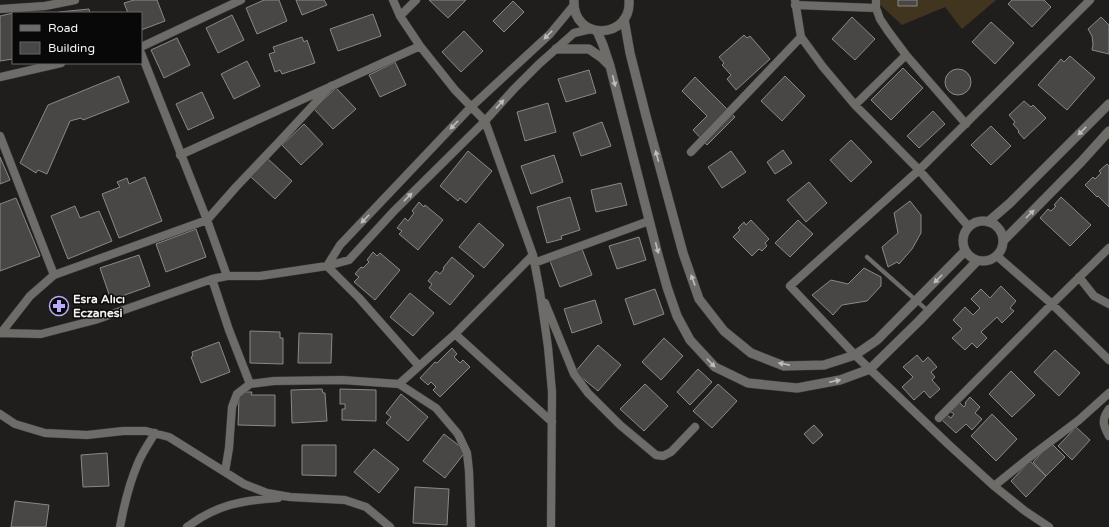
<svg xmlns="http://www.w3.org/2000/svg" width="1109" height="527" font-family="'Varela Round',sans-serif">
<rect width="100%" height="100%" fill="#201e1c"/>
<path fill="#413520" d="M876,0H996L962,29L945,7L902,25L876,1Z"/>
<path fill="#494745" stroke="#8a8986" d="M134,0H157L165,21L141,30V13H128L124,3Z
M264,0H279L287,21L257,34L246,8Z
M296,0H324L327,5L302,15Z
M429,0H466L448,18Z
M898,0H917V6H898Z
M1012,0H1044L1051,7L1032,27L1008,4Z
M513,1L524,12L504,32L493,21Z
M89,9L90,13H59V12Z
M13,13V59L0,61V16Z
M373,14L381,36L338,51L330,29Z
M232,15L244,40L218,53L206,28Z
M852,17L875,39L855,60L832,39Z
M1101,17L1109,25V54L1092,50L1093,44L1092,36L1088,29Z
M991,22L1014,43L995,64L972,42Z
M464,31L483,51L461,72L442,52Z
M744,35L747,38L750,36L770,59L736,90L727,79L731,75L722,65L724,63L719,57Z
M302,37L304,42L307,40L315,63L282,74L280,70L275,72L269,54L275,52L273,47Z
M177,38L190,65L164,78L151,50Z
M1070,56L1095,78L1067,110L1038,85L1061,59L1064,62Z
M247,61L260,86L234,99L221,74Z
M395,62L406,85L380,97L369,75Z
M903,68L923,88L891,120L871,100Z
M945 82a13 13 0 1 1 26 0a13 13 0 1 1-26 0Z
M589,70L596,93L566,102L558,79Z
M119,76L129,102L83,120L81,118L70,121L47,174L38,170L36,173L20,163L48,105Z
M785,76L805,96L782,121L761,101Z
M695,77L735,117L707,145L693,130L707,116L682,91Z
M336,88L356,109L333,129L314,109Z
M202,92L214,118L188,130L176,104Z
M1024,101L1031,107L1033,105L1046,118L1024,139L1018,132L1019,131L1013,124L1015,122L1009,115Z
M548,103L556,132L525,141L517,112Z
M933,111L945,124L919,148L907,136Z
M602,122L611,146L581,156L573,133Z
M304,124L323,144L301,165L282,145Z
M991,126L1011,146L991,165L971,145Z
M851,140L872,162L851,182L830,160Z
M783,150L792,163L775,174L767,162Z
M468,151L492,171L466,203L460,198L458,201L440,186Z
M731,151L746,172L722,188L708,167Z
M554,155L563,182L531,194L521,166Z
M0,157L10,180L0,184Z
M268,159L292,181L275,199L251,177Z
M1107,164L1109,166V207L1098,196L1097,197L1085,185L1093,177L1095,179L1101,173L1099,171Z
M145,177L162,221L119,238L102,194L120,187L117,182L127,178L129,184Z
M809,182L827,203L806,222L787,200Z
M621,183L627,205L596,212L591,190Z
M570,197L580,230L561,236L562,239L547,243L537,207Z
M1061,197L1091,225L1070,246L1040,218L1048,209L1051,211L1056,206L1054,205Z
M16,198L40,256L0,271V204Z
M910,201L921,215V233L912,249L899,264L897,262L888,267L882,247L898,233L894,213Z
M419,202L424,207L425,205L443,220L418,250L399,234L402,231L397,228L405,218L408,221L414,213L412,211Z
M75,206L80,218L99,211L112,241L68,259L51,216Z
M751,220L769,239L765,243L767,246L762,251L759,249L752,256L733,237L740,230L738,228L744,222L746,225Z
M798,220L813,234L790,257L775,243Z
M479,223L504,245L484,268L459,247Z
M196,229L206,257L166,272L156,244Z
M639,237L646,260L617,269L609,246Z
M582,249L592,275L560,287L550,261Z
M373,252L377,256L380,253L400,270L375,300L354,282L359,277L355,274L361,267L363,268L369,262L367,260Z
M139,255L150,286L111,300L100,268Z
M452,257L474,276L450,305L429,288L432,284L428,281L436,271L440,274L444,269L443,268Z
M864,268L881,277V286L867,301L842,305L833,315L812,295L831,280L848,284Z
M1001,286L1016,301L1010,308L1014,311L1002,323L997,317L981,332L987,338L977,348L972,343L965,350L952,338L962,329L953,320L965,307L973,315L980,308L971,299L981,289L990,298Z
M655,289L664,314L634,325L625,299Z
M410,293L434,313L413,336L390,317Z
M595,300L602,323L572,333L564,309Z
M250,331L280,332V338H283V364L250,363Z
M299,333L332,334L331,363H298Z
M664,338L683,356L661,380L642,362Z
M219,342L230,372L201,383L191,357L193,356L192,352Z
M598,345L621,365L598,391L575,372Z
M452,348L457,354L454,357L460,363L463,360L470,367L440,397L433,390L436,387L431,382L428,385L420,378L435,362L437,363Z
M1055,350L1080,373L1059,396L1034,372Z
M917,355L923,362L928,357L937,367L931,372L935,377L932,380L940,389L930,398L924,391L914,400L902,387L913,377L903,367Z
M698,369L712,382L690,405L677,392Z
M1011,371L1035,395L1012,417L989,394Z
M645,384L668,406L644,431L620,409Z
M718,384L737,401L712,428L693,411Z
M322,389L323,393H325L327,421L292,423L291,390Z
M340,389L376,390V421L342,420V409H345V404H340Z
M241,392H252L251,395H275V426L238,425L239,397L241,396Z
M401,394L428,417L408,441L386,423L391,417L386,413Z
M970,397L980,407L975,413L982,419L972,430L966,424L956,433L942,420L947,415L951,418L954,414L951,412L960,403L964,407L966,404L965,403Z
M992,414L1017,439L996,461L971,436Z
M814,425L823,435L813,444L804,434Z
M1076,427L1090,440L1072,460L1058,446Z
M444,434L466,451L445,478L423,461Z
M1051,443L1065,457L1046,476L1033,462Z
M302,445H336V476L302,475Z
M374,449L399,469L379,493L354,472Z
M107,453L109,486L83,487L81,455Z
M1030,461L1046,476L1026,497L1011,481Z
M415,487L449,489L447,525L413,523Z
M15,501L49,505L46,527H11Z"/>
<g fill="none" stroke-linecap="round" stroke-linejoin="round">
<g stroke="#3d3c3b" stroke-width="5">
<path id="service" d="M867,257L928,311"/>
</g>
<g stroke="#3d3c3b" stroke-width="9">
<path id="minor" d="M393,0L400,16L420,46L455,90L485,121L533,255L540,292L548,347L552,392L551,527
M795,0L801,37L823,67L855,105L919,170L969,227
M876,0V8L880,19L888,31L906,55L966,124
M795,5L876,8
M0,9L45,6L75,0
M400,16L416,0
M141,47L241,0
M141,53L207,220L227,276
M0,77L61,63
M855,105L906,55
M0,136L54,275
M691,152L801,37
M180,155L420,46
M997,256L1052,304L1109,360
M534,263L649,221
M327,266L340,245L471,107L550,34L574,5
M327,266L359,298L419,366
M1079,277L1094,296L1109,304
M212,279L229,330L250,384
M545,303L574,374L588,393L620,425L656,455L663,456L671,452L695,427
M0,333L41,334L95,320L212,279L227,276H260L327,266L349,260L394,211L485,121L514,89L539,64L574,33L591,29
M1,333L30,296L54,275L207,220L236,187L277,144L331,86
M455,334L552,422
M399,384L455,334L533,255
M1109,409C1101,420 1103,425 1109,436
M0,414L15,424L45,433L87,435L123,431H146L169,437L244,484L267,493L290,497L345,500L366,507L390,527
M939,418L1052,304L1109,248
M225,472L229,448L232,407L237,394L250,384L274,381L342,380L399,384L436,408L458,434L467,453L469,471L471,527
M994,486L1030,457L1079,420L1109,393
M120,527C124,505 129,484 138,463C142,453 149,443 155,433
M187,527C216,505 242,500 278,498
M1049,527L1025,511L994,486L948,444L855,355L790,286L919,170L1090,0"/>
</g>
<g stroke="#3d3c3b" stroke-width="10">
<path id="tertiary" d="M574,0C572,42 632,40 629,0
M624,19L630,53L646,116L683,253L699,299L724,331L751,353L784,366L824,365L855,355L877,340L965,251
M597,31L603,45L610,66L658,255L667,287L677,316L690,340L715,367L748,383L797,388L840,380L870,369L919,321L977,261
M556,49H589L602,58L609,65
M963 241a20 20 0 1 1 40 0a20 20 0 1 1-40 0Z
M988,222L1010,203L1109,104
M1003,241L1081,162L1109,131"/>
</g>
<use href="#service" stroke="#6d6c69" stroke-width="4"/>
<use href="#minor" stroke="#6d6c69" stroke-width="8"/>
<use href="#tertiary" stroke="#6d6c69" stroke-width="9"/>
</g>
<defs><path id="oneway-solid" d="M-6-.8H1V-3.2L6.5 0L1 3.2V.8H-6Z"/></defs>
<g fill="#bebdbb">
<use href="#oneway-solid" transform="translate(548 35) rotate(134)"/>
<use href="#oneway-solid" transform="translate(614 81) rotate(76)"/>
<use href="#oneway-solid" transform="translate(500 104) rotate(-47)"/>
<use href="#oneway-solid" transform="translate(454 125) rotate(134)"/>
<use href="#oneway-solid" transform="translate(1082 131) rotate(135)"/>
<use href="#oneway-solid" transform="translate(657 156) rotate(-105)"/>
<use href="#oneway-solid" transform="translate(408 197) rotate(-45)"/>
<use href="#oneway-solid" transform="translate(1030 214) rotate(-45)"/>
<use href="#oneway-solid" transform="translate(365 219) rotate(134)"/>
<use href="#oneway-solid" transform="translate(657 248) rotate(75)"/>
<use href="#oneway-solid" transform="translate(938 279) rotate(135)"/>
<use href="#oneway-solid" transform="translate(693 280) rotate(-110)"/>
<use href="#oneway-solid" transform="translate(711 363) rotate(46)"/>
<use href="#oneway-solid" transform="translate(784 364) rotate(-169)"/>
<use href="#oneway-solid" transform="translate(835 381) rotate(-12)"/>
</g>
<defs>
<g id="pharmacy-ring" transform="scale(1)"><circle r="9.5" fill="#090808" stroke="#b8abf7" stroke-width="1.5"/><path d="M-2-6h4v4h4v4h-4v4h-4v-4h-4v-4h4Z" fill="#b8abf7"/></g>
</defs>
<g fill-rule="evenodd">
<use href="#pharmacy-ring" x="59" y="306"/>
</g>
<g text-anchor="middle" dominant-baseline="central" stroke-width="3" stroke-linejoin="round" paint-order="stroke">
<g font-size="12" font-weight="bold" fill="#f4f3f2" stroke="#090808" text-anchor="start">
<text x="73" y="299">Esra Alıcı<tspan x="73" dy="14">Eczanesi</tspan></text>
</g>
</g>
<rect x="12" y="12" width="130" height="52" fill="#090808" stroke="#676666"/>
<rect x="20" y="25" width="20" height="6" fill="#6d6c69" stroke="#676666"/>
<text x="48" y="32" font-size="12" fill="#f4f3f2">Road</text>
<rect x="20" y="42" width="20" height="12" fill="#494745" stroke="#676666"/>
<text x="48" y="52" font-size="12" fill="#f4f3f2">Building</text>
</svg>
